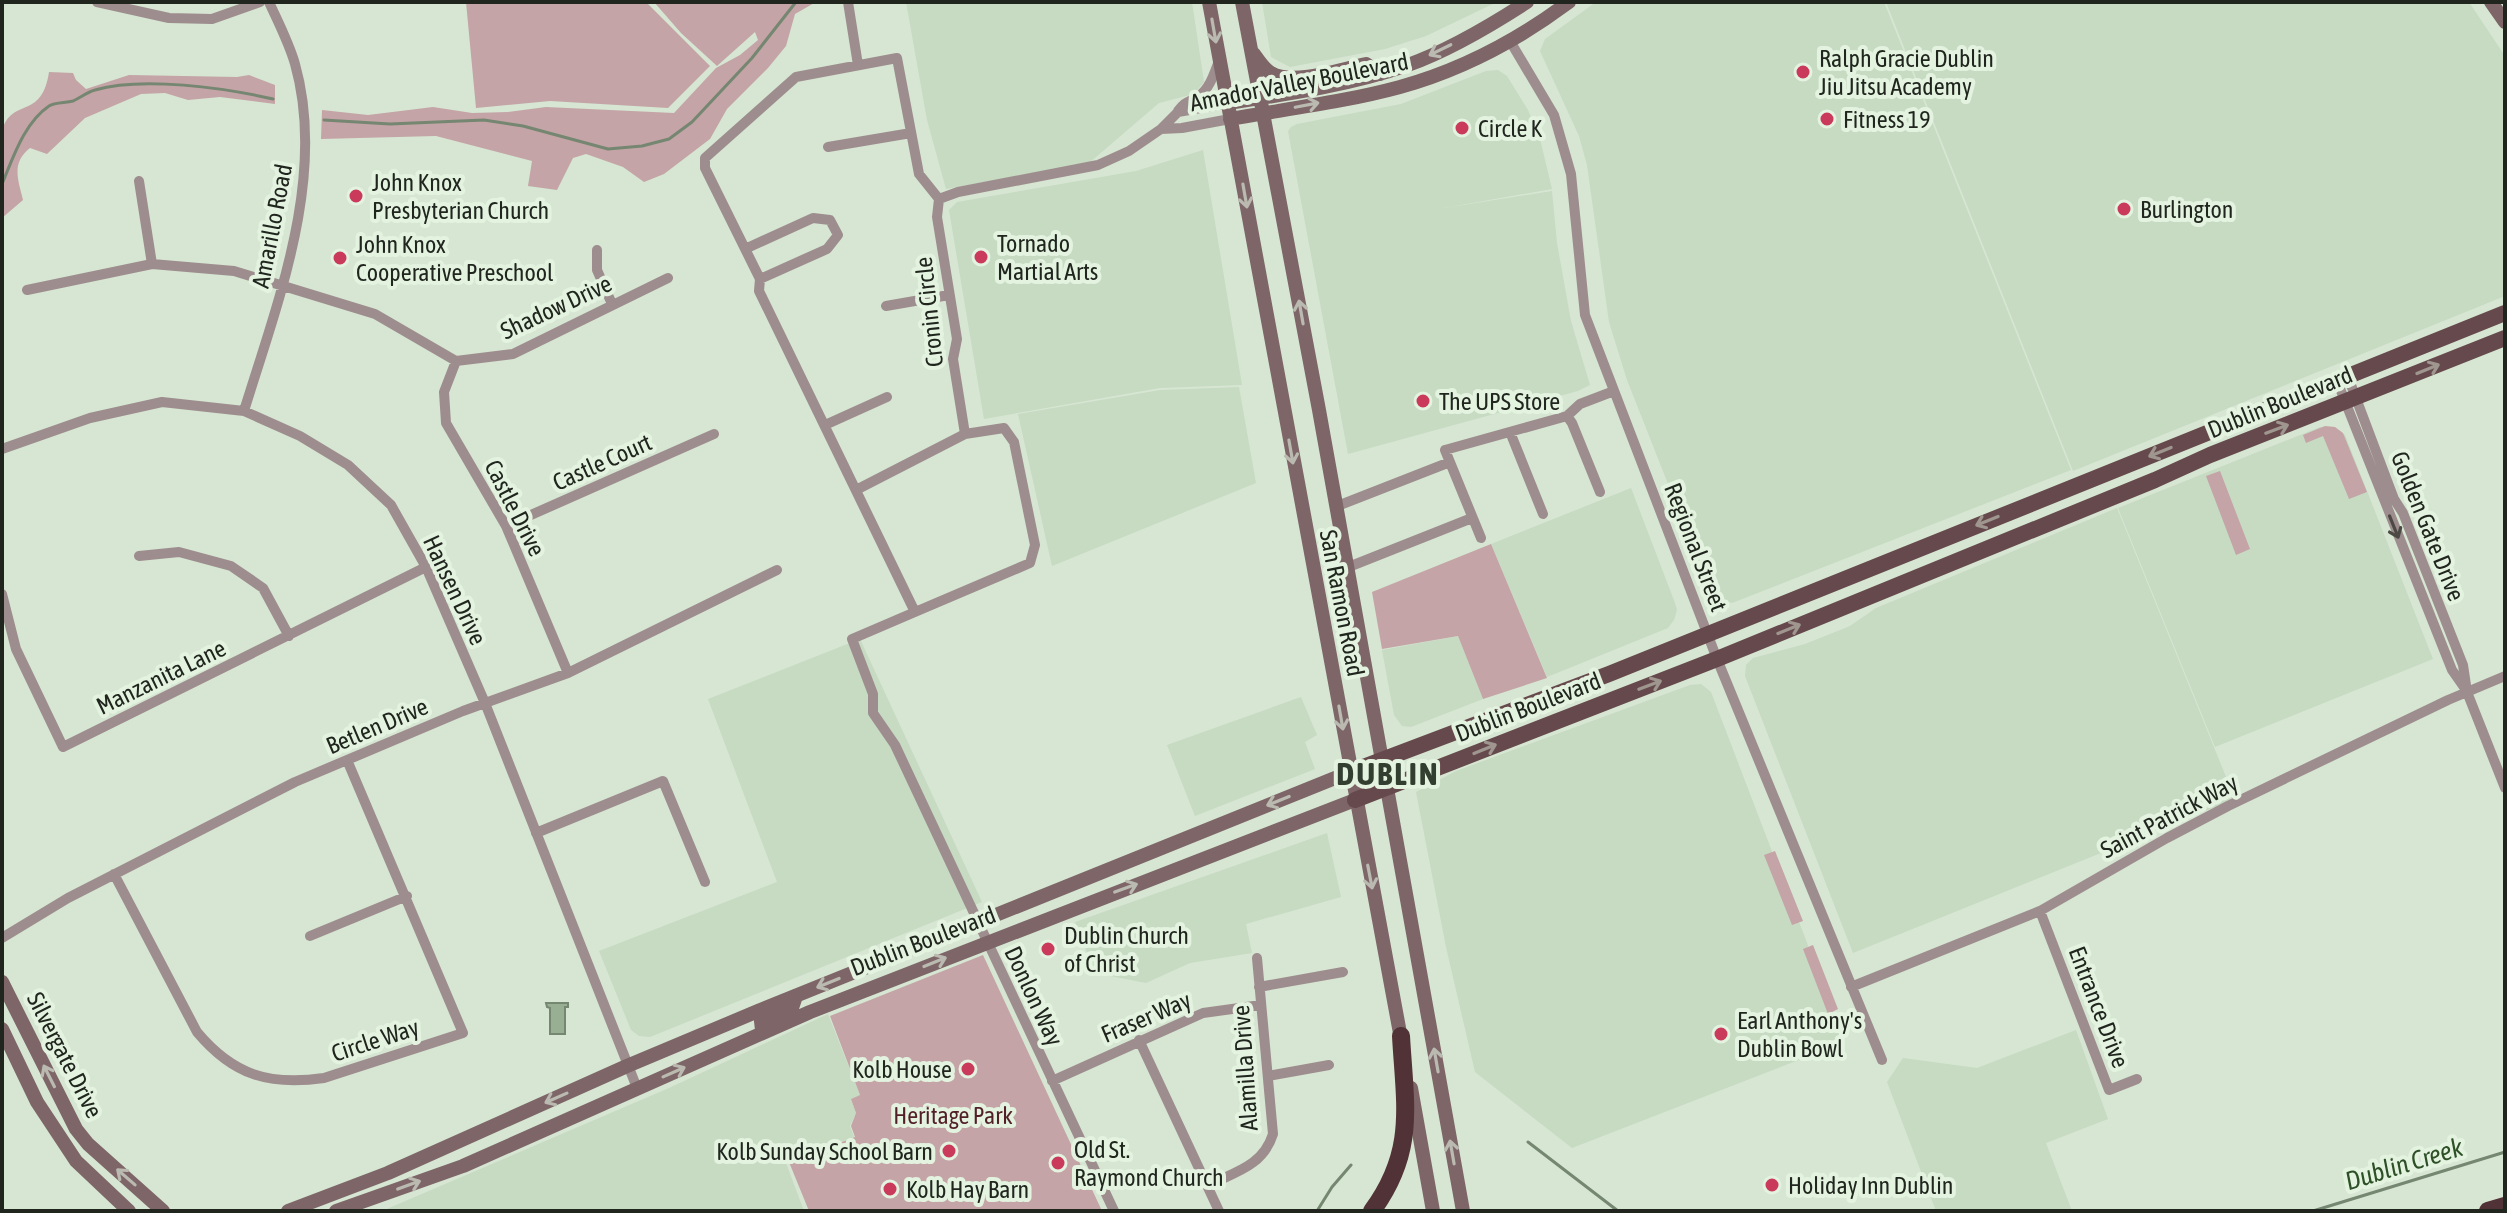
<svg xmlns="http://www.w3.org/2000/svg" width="2507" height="1213" font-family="'Asap Condensed',sans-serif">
<rect width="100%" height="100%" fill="#d6e6d2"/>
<path fill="#c7dac2" d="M906,2H1192L1204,82L1194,94L1159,103L1089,163L946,189L927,120Z
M1262,2H1497L1426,36L1385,49L1290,67L1271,57Z
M1596,2H1884L2071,470L1732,603L1718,599L1713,594L1700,565L1627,380L1609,322L1587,165L1579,136L1540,51L1545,39Z
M1886,2H2469L2505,56V296L2073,471Z
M1498,70L1507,76L1528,110L1540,139L1552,189L1444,208L1552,191L1557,243L1571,321L1590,385L1578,391L1348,454L1288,131L1291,127L1297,124L1401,104L1486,71Z
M1203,150L1242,385L1160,388L984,419L949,210L957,202L1136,171Z
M1239,387L1256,483L1052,566L1018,414L1160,390Z
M2320,427L2333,428L2345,435L2433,659L2215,747L2118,508Z
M1631,488L1675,603L1677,610L1674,620L1668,628L1547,677L1491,544Z
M2117,508L2235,799L1853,953L1745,676L1746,665L1753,658L1805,644L1850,626L1876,608Z
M1458,636L1483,699L1411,727L1402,726L1394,715L1382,650Z
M860,639L982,902L650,1037L639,1036L631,1030L599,951L777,882L708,699Z
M1701,684L1711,692L1845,1042L1572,1148L1475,1072L1446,947L1416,792L1456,771L1690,685Z
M1301,697L1317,735L1305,742L1315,769L1195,816L1167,745Z
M1327,833L1341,897L1246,924L1252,953L1190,963L1146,983L1095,973L1075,922Z
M828,1014L860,1095L851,1099L856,1113L850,1126L854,1137L786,1163L804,1211H382L669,1088Z
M2076,1030L2108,1119L2046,1143L2072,1211H1936L1887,1082L1903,1058L1977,1068Z"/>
<path fill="#c4a4a7" d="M466,2H646L710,66L668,108L550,101L476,108Z
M654,2H816L795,14L786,46L768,68L727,109L710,139L664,174L644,182L623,167L586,154L573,158L557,190L528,186L532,161L436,136L321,139L322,110L368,115L433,107L472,113L508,112L546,107L674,113L716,68L740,55L758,40L755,32L717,66L681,33Z
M49,72L73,73L76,80L86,89L129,75L237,77L249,75L275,85V104L220,97L188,100L165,93L141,94L85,118L47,154L30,148C11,163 18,179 23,200L2,218C2,200 0,137 4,125C16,99 42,118 49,72Z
M2325,426L2335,427L2343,433L2367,492L2349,499L2323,436L2306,443L2303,435Z
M2220,471L2250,549L2236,555L2206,476Z
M1491,544L1547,678L1483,699L1458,636L1382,649L1372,592Z
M1775,851L1803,921L1792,925L1764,855Z
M1813,945L1838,1009L1828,1014L1803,949Z
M983,955L1102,1211H809L789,1162L855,1137L851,1126L856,1113L851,1099L860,1095L830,1016Z"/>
<path fill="#99af94" stroke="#758671" stroke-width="2" d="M546,1003H568V1007H565V1034H550V1008L547,1007Z"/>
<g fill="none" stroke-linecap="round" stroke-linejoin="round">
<path stroke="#758671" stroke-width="3" d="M324,120L390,124L484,120L523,126L608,149L642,146L669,139L692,122L752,58L796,2
M2,184C13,158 24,123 49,106C55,102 65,103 73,101C80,98 87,92 95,90C142,76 225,88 273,99
M1528,1142L1618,1211
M1317,1211L1332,1187L1351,1165
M2313,1211L2505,1152"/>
<path stroke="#9e8d8e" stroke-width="10" d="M97,2L169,18L212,19L260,2
M848,2L858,65
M1510,41L1554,115L1571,174L1585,315L1717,659L1882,1060
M897,58L919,174L939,199L937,217L957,339L953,359L965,434L1004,428L1014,442L1035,545L1030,563L915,612L759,291L760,279L705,168V158L796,77Z
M1178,111C1186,100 1189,103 1199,96C1210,88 1214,74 1219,61
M1161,129L1182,128L1230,119
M828,147L911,133
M139,181L152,264
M939,199L958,192L1098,165L1129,151L1161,129L1178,112L1228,103
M745,249L813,218L830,220L838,235L827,249L760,279
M597,250V270L612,304
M27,290L152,264L234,271L375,314L456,361L513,354L668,278
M886,306L949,295
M456,361L444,392L446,423L506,526L568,673
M2348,377L2394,499L2403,513L2463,665L2467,692L2505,788
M2337,381L2452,670L2466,690
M244,411C277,304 327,177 295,64C289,43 278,22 269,2
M1567,416L1572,423L1600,492
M825,425L887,397
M1510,432L1543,514
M2,449L90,418L162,402L244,411L300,436L348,465L391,505L426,567L485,703L637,1088
M856,490L965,434
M1335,507L1450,462
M506,526L714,434
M1481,538L1445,450L1567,416L1580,404L1614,391
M139,556L179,552L231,566L263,588L289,636
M1346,568L1472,518
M2,594L16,649L63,747L426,567
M915,612L852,639L873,694V713L895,745L1114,1211
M536,833L663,781L705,882
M114,874L197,1032C233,1075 269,1086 324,1078L463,1033L347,760
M2040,911L2109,1090L2137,1079
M310,936L407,896
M2,938L68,898L295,782L463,711L568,673L777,570
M1259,987L1343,972
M1851,987L2040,911L2167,838L2228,806L2448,700L2505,676
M1139,1040L1219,1211
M1268,1076L1329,1065
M1052,1081L1203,1013L1261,1005
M1207,1186C1235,1172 1263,1166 1273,1134L1257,958"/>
<path stroke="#7d6568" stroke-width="14" d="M1209,2L1402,1044
M1242,2L1319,410L1463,1211
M2491,2L2505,22
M1254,54C1259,61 1264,69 1271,73C1292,86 1343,69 1366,64L1380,74
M1228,103C1288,94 1351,85 1408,65C1450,50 1490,26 1527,2
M1230,119C1286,109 1345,102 1400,87C1461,70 1518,40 1569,2
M2,982L76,1129L88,1144L163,1211
M2,1029L37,1102L76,1161L129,1211
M762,1030L761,1021L792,1008L796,996
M1411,1088L1433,1211
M288,1211L388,1173L627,1066L758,1011L1350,772
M336,1211L463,1166L810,1012L1355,800"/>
<path stroke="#66494c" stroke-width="16" d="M1350,772L1609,674L2505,313
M1355,800L1717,659L2155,480L2210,455L2505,338"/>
<path stroke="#513236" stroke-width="18" d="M1372,1211C1416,1151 1405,1106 1401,1036
M2488,1211L2505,1206"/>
</g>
<defs><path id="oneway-shaft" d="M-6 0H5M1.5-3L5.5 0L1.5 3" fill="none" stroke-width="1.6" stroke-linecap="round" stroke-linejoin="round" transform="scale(2)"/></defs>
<g stroke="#babab0">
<use href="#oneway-shaft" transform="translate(1214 31) rotate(80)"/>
<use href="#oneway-shaft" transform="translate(1440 50) rotate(154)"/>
<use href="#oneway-shaft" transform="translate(1307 105) rotate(-11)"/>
<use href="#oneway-shaft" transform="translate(1245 196) rotate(80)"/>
<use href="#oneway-shaft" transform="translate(1301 312) rotate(-100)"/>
<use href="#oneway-shaft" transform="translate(1291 452) rotate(80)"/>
<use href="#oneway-shaft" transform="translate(1341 718) rotate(80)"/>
<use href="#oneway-shaft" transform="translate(1278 801) rotate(158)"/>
<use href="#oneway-shaft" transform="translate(1370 877) rotate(79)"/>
<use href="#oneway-shaft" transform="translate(1126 888) rotate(-20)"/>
<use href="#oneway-shaft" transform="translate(935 962) rotate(-22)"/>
<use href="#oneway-shaft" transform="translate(828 983) rotate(158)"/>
<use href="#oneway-shaft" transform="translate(1436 1060) rotate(-100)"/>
<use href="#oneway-shaft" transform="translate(674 1072) rotate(-24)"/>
<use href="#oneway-shaft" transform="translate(49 1076) rotate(-117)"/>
<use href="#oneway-shaft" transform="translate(556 1098) rotate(156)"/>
<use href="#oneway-shaft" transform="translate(1452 1152) rotate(-100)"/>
<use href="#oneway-shaft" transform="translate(126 1177) rotate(-139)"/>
<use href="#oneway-shaft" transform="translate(409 1185) rotate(-20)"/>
</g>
<g stroke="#9e968f">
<use href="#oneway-shaft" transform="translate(2428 369) rotate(-22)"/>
<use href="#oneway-shaft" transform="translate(2277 429) rotate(-21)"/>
<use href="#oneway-shaft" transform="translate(2160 452) rotate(158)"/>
<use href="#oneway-shaft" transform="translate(1987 521) rotate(158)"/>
<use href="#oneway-shaft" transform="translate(1789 629) rotate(-22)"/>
<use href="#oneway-shaft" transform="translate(1650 685) rotate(-21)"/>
<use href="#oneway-shaft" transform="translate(1485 749) rotate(-22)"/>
</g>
<use stroke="#4c4945" href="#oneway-shaft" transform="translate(2394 527) rotate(68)"/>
<g fill="#c93a5b" stroke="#e3f3e0" stroke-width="3">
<circle cx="1803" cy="72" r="8"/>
<circle cx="1827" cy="119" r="8"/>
<circle cx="1462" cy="128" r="8"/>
<circle cx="356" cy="196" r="8"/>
<circle cx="2124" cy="209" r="8"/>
<circle cx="981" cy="257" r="8"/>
<circle cx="340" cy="258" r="8"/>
<circle cx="1423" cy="401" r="8"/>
<circle cx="1048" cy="949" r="8"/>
<circle cx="1721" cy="1034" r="8"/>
<circle cx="968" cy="1069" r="8"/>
<circle cx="949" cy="1151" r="8"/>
<circle cx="1058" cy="1163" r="8"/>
<circle cx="1772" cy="1185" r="8"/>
<circle cx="890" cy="1189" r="8"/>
</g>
<g text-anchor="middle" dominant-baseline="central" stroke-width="8" stroke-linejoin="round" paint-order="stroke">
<g font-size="24" fill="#20251e" stroke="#e3f3e0" text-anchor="start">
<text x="1819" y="58">Ralph Gracie Dublin<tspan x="1819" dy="28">Jiu Jitsu Academy</tspan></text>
<text x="1843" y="119">Fitness 19</text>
<text x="1478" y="128">Circle K</text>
<text x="372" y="182">John Knox<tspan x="372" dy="28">Presbyterian Church</tspan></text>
<text x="2140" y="209">Burlington</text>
<text x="997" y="243">Tornado<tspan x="997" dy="28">Martial Arts</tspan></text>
<text x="356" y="244">John Knox<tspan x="356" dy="28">Cooperative Preschool</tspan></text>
<text x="1439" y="401">The UPS Store</text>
<text x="1064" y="935">Dublin Church<tspan x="1064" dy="28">of Christ</tspan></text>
<text x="1737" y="1020">Earl Anthony's<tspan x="1737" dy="28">Dublin Bowl</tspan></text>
<text x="952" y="1069" text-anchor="end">Kolb House</text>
<text x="1074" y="1149">Old St.<tspan x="1074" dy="28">Raymond Church</tspan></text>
<text x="933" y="1151" text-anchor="end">Kolb Sunday School Barn</text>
<text x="1788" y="1185">Holiday Inn Dublin</text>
<text x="906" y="1189">Kolb Hay Barn</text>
</g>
<g font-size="24" fill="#20251e" stroke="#e3f3e0">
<text transform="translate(1299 82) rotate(-11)">Amador Valley Boulevard</text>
<text transform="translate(272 226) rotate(-79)">Amarillo Road</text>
<text transform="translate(556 307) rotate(-25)">Shadow Drive</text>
<text transform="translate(929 312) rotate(-96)">Cronin Circle</text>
<text transform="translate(2280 402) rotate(-22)">Dublin Boulevard</text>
<text transform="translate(602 462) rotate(-24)">Castle Court</text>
<text transform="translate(515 508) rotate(63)">Castle Drive</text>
<text transform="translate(2428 526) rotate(68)">Golden Gate Drive</text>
<text transform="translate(1696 547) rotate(69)">Regional Street</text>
<text transform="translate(455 590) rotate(65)">Hansen Drive</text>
<text transform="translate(1342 603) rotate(79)">San Ramon Road</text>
<text transform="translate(161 677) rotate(-26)">Manzanita Lane</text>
<text transform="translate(1528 707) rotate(-21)">Dublin Boulevard</text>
<text transform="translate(377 726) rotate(-23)">Betlen Drive</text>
<text transform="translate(2169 816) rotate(-28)">Saint Patrick Way</text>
<text transform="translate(923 941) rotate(-21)">Dublin Boulevard</text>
<text transform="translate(1034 996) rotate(65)">Donlon Way</text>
<text transform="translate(2099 1007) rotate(69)">Entrance Drive</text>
<text transform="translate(1146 1017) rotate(-23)">Fraser Way</text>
<text transform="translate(375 1040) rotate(-18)">Circle Way</text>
<text transform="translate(65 1055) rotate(63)">Silvergate Drive</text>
<text transform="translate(1245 1068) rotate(-94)">Alamilla Drive</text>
</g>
<g font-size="24" fill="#521f28" stroke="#e3f3e0">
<text x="953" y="1115">Heritage Park</text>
</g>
<g font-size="26" font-style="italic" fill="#2e5027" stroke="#e3f3e0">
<text transform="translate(2404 1164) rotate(-17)">Dublin Creek</text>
</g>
<g font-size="32" font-weight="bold" letter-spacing="2" fill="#323e2f" stroke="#e3f3e0">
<text x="1388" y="773">DUBLIN</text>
</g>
</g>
<rect width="2507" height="1213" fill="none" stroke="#20251e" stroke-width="8"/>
</svg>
